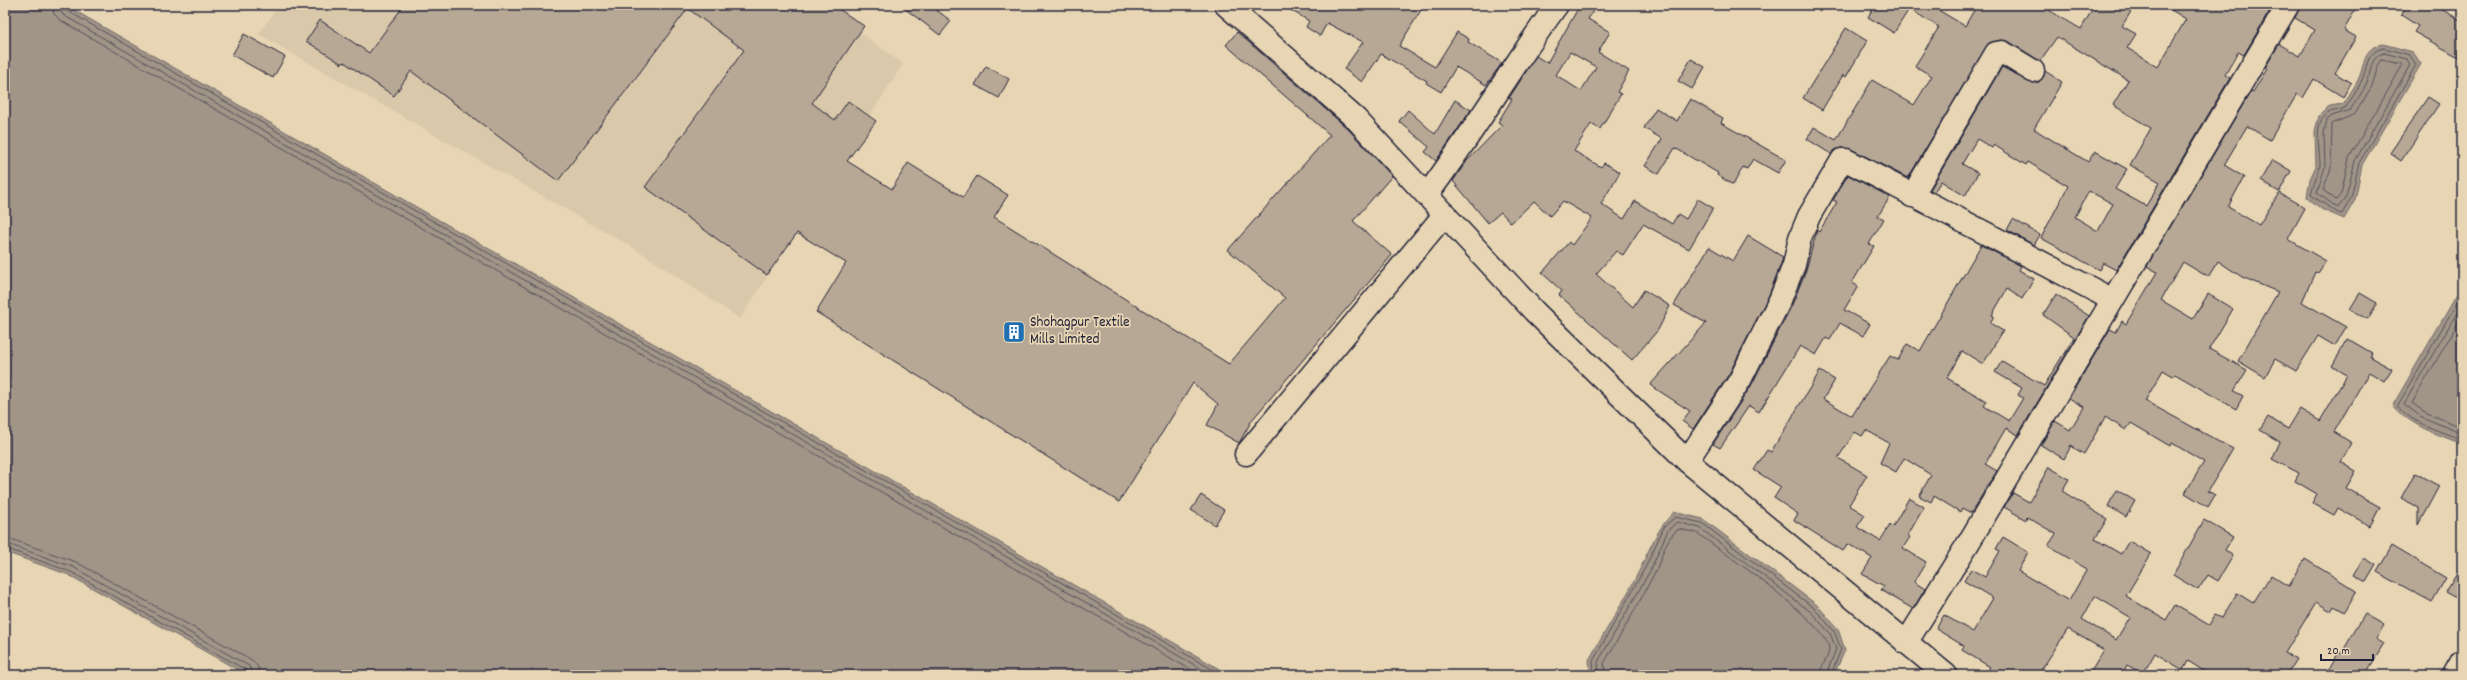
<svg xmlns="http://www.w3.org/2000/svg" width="2467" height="680" font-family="Dekko,sans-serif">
<rect width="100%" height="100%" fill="#e7d5b3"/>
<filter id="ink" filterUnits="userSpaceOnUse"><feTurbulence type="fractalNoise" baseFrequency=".025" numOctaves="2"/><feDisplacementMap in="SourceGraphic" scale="8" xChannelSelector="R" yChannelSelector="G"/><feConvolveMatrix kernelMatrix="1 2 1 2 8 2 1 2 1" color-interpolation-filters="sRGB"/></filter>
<g filter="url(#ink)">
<path fill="#d9c8aa" d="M280,5H822L903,64L740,319L639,251L258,34Z"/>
<path fill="#a19588" stroke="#6e6769" d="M5,5H65L1230,675H247L69,575L5,552Z
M2383,44L2413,52L2421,64L2362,165L2355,200L2344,219L2321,209L2307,197L2310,179L2316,166L2315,131L2319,116L2329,106L2343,104C2348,96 2354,88 2358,80C2366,63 2361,49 2383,44Z
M2462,286V444C2437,434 2410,426 2393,405Z
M1674,512L1703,519L1817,605L1838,629L1845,650L1834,675H1590L1589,660C1606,629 1626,599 1641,567C1651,546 1657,529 1674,512Z"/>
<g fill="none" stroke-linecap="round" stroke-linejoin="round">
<path stroke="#55505a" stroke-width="1" d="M52,5L54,14L60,20L1200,675
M58,5L63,15L1212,675
M63,5L66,10L1222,675
M2384,48L2410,55L2416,65L2359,163L2351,198L2342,214L2338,213L2311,195C2313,185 2319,173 2320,165C2320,152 2314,127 2324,116C2331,109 2338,112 2346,107C2351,99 2357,91 2361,82C2368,69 2365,51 2384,48Z
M2384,53L2407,59L2410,65L2355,161L2346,197L2338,208L2317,193L2325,167L2324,133L2327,120L2332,116L2350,110C2356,101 2363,92 2367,82C2371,71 2370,56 2384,53Z
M2382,60L2401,64L2402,66L2349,158L2341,194L2336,200L2323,190L2331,168L2332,124L2355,114L2372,86L2378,66Z
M2462,294L2398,405C2410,424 2442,431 2462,440
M2462,304L2404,404L2420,416L2462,434
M2462,316L2412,403L2423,411L2462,428
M5,537L76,562L252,660L258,667L259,675
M5,543L73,567L249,666L253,675
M5,548L71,572L246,670L248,675
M1594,675L1593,661L1645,568L1664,527L1675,517L1702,523L1814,608L1834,631L1841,649L1831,675
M1599,675L1598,662L1650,571L1668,530L1677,522L1700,528L1811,612L1830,633L1836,649L1826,675
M1605,675L1604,663C1621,634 1639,604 1654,574C1662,560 1664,538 1679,529L1697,533C1721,551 1828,623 1829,649C1829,658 1820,666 1820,675"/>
</g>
<path fill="#b7a895" stroke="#22223b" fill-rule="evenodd" d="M404,5H678L686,11L558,181L411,71L394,96L344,62L342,64L306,41L320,20L369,53Z
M683,5H833L864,26L812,103L835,120L848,101L876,121L847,161L892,189L908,163L963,197L977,176L1008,195L994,217L1229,364L1285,298L1228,250L1330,135L1226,45L1237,32L1347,128L1392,176L1353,221L1392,255L1252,420L1239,443L1207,425L1218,404L1193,383L1119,502L816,312L846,263L797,233L767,275L645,187L744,50Z
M900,5H930L951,21L940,35Z
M1282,5H1424L1399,46L1435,67L1457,32L1469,39L1468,42L1502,63L1486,85L1456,67L1441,92L1426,83L1427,81L1381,54L1362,82L1344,69L1363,42L1327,23L1320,36L1306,27L1309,21Z
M1580,5H1597L1588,19L1610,32L1598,52L1629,71L1617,92L1621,94L1600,129L1591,124L1574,151L1601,167L1604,163L1620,172L1601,204L1624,219L1635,201L1672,224L1678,214L1686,219L1698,199L1713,208L1689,249L1643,224L1623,255L1616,251L1596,274L1633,307L1644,290L1670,306L1658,330L1632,360L1559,295L1562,291L1542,273L1569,242L1572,245L1592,218L1563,201L1550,216L1534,201L1511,223L1501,212L1488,223L1453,181L1466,162L1502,125L1498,122L1512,99L1509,98L1513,92L1536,56L1547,63ZM1570,52L1596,67L1581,91L1556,75Z
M1875,5H1930L1965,26L1977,5H2040L2081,29L2095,5H2135L2122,26L2136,34L2127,48L2158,67L2186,19L2163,5H2273L2244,55L2238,52L2225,75L2230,78L2116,270L2103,263L2099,270L2041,238L2068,186L2028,162L2026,165L1994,145L1992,148L1977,139L1962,164L1978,173L1965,196L1941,181L1934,192L1930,190L2002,67L2032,83L2039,82L2045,71L2062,82L2034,129L2088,162L2095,151L2127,169L2115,189L2146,206L2160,182L2130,165L2151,128L2113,105L2128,80L2057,37L2040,61L2008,41L2000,40L1989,43L1908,178L1851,149L1842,148L1831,154L1807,139L1814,127L1836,140L1872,80L1914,105L1932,76L1915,66L1939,27L1909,9L1894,33L1868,17ZM2089,191L2113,204L2098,231L2075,217Z
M2300,5H2358L2344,30L2356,37L2335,73L2351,83L2343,97L2314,79L2303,98L2297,94L2270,140L2247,126L2224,165L2244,177L2228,207L2259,225L2279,193L2305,208L2288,239L2326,261L2318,273L2315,272L2302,302L2346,327L2335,346L2318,336L2296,371L2275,359L2265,377L2238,361L2278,292L2242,277L2218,261L2208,277L2183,262L2161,300L2193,319L2208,294L2233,309L2209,349L2247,370L2234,391L2243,396L2236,409L2175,374L2173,376L2163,370L2145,401L2233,449L2208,491L2215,495L2208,507L2185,493L2204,462L2172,443L2170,446L2131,423L2126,430L2105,417L2084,454L2071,446L2064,459L2041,445L2055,421L2070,430L2084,407L2069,398L2110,329L2116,332L2122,321L2126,324L2157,272L2147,266L2251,91L2253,92L2267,69L2265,68L2279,44L2300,56L2315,30L2295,18Z
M2407,5H2434L2462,21V59L2414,32L2418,26L2401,15Z
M1846,28L1867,41L1846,77L1843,75L1822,110L1803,98Z
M244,34L285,57L273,78L232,55Z
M1691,59L1705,67L1692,89L1678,81Z
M986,66L1009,79L999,98L975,85Z
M2428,97L2439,104L2401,161L2390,153Z
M1690,99L1723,118L1721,123L1786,160L1778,173L1753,159L1747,169L1743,167L1733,185L1717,175L1718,173L1675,148L1659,174L1645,166L1662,139L1644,128L1656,108L1677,121Z
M1455,100L1471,110L1436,161L1425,152L1429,147L1399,121L1408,110L1435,134Z
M2273,160L2291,171L2279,192L2261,181Z
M1848,175L1890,197L1878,216L1884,219L1869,244L1874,246L1852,283L1858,286L1844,310L1870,324L1863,336L1840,323L1830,340L1826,338L1816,355L1800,346L1759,412L1749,406L1720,448L1713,444L1751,386L1792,305L1806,270L1817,230L1819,232L1837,202L1833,200Z
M2013,219L2040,235L2034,245L2007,230Z
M1748,236L1783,257L1782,261L1769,295L1729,374L1693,429L1682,421L1690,411L1650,385L1706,323L1674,305L1709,247L1733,261Z
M1981,245L2021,266L2019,270L2034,279L2022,299L2007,289L1992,315L1994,316L1990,323L2003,331L1983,364L1962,351L1947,378L1986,401L1984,406L2009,421L2023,398L2018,395L2022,388L1995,372L2002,361L2044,386L2074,337L2043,315L2056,294L2089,316L2018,435L2006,428L1985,464L1997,471L1971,513L1962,508L1960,512L1934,496L1931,502L1919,496L1931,475L1904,458L1896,472L1880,463L1889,443L1866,430L1862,436L1855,432L1838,458L1867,475L1849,505L1865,515L1857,527L1880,541L1890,525L1893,526L1909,498L1924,507L1908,535L1910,537L1903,548L1926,562L1914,582L1925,589L1913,609L1881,590L1884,586L1862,574L1872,558L1848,544L1843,551L1794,520L1798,514L1774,498L1781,487L1754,470L1767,450L1771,452L1820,371L1835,380L1823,399L1852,416L1890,356L1898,360L1907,344L1920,351Z
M2360,293L2377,303L2368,319L2350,309Z
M2348,339L2372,353L2370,357L2392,369L2384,381L2369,372L2334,432L2352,443L2341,462L2356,471L2346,488L2380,507L2370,526L2338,508L2334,515L2312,503L2317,494L2295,481L2299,473L2272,459L2280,442L2260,430L2268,417L2288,429L2300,409L2320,421L2347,375L2332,366Z
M2049,467L2069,479L2062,491L2107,519L2095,539L2121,554L2129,541L2151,554L2126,596L2166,620L2175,605L2209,625L2215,615L2222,618L2237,593L2253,603L2271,575L2289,586L2305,559L2357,591L2345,612L2334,606L2331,611L2316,602L2285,653L2296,659L2286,675H2210L2188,661L2183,670L2155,653L2143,674L2127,665L2122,675H2089L2104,650L2068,629L2038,675H1985L1990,667L1962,650L1964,646L1936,629L1944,615L1973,632L1993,598L1964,581L1971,569L1985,577L2000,551L1996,549L2003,537L2028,552L2018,571L2069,601L2087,569L2048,546L2056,534L2027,517L2026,520L2004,507L2013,493L2029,502ZM2095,596L2130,617L2116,640L2082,619Z
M2415,473L2439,486L2418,525V507L2401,498Z
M2117,490L2135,501L2126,517L2108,506Z
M1201,495L1224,510L1215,525L1191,510Z
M2204,520L2233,537L2225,550L2233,556L2218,581L2208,575L2198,590L2173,575Z
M2392,546L2446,578L2432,602L2377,572Z
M2364,558L2376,565L2366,582L2354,575Z
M2462,565V601L2446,592Z
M2365,614L2384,625L2376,639L2384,644L2365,675H2325L2339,652L2341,654Z"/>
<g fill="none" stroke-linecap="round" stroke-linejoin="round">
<g stroke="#22223b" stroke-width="25">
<path id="minor" d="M1226,5L1356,119L1534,311L1687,461L1946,675
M1427,195C1473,133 1512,67 1557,5
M1912,196L1996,53L2002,52L2033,71
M1246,454L1445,214
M1687,461L1740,380L1780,300L1794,265L1800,238L1809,216L1842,160H1846L2113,300
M1906,643L1969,542L2288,5
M2454,675L2462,661"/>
</g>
<use href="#minor" stroke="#e7d5b3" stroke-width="22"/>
</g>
</g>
<defs>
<g id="building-square" transform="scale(1.15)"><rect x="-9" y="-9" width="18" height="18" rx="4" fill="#1f6fb2" stroke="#e7d5b3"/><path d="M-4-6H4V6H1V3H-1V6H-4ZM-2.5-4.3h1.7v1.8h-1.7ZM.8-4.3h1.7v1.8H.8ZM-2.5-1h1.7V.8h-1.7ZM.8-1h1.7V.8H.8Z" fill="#fff"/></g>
</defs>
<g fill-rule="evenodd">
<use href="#building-square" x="1014" y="332"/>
</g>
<g text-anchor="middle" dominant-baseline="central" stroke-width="3.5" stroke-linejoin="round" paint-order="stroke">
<g font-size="15" fill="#22223b" stroke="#e7d5b3" text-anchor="start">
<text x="1030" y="323">Shohagpur Textile<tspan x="1030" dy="17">Mills Limited</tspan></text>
</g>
</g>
<rect width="2467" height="680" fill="none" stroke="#e7d5b3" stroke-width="20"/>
<rect x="10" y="10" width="2447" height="660" fill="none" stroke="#22223b" stroke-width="1.5" filter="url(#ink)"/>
<path d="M2321 654v6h52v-6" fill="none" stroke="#22223b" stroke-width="2"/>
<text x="2327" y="654" font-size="12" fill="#22223b" stroke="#e7d5b3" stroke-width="3" paint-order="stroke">20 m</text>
</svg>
